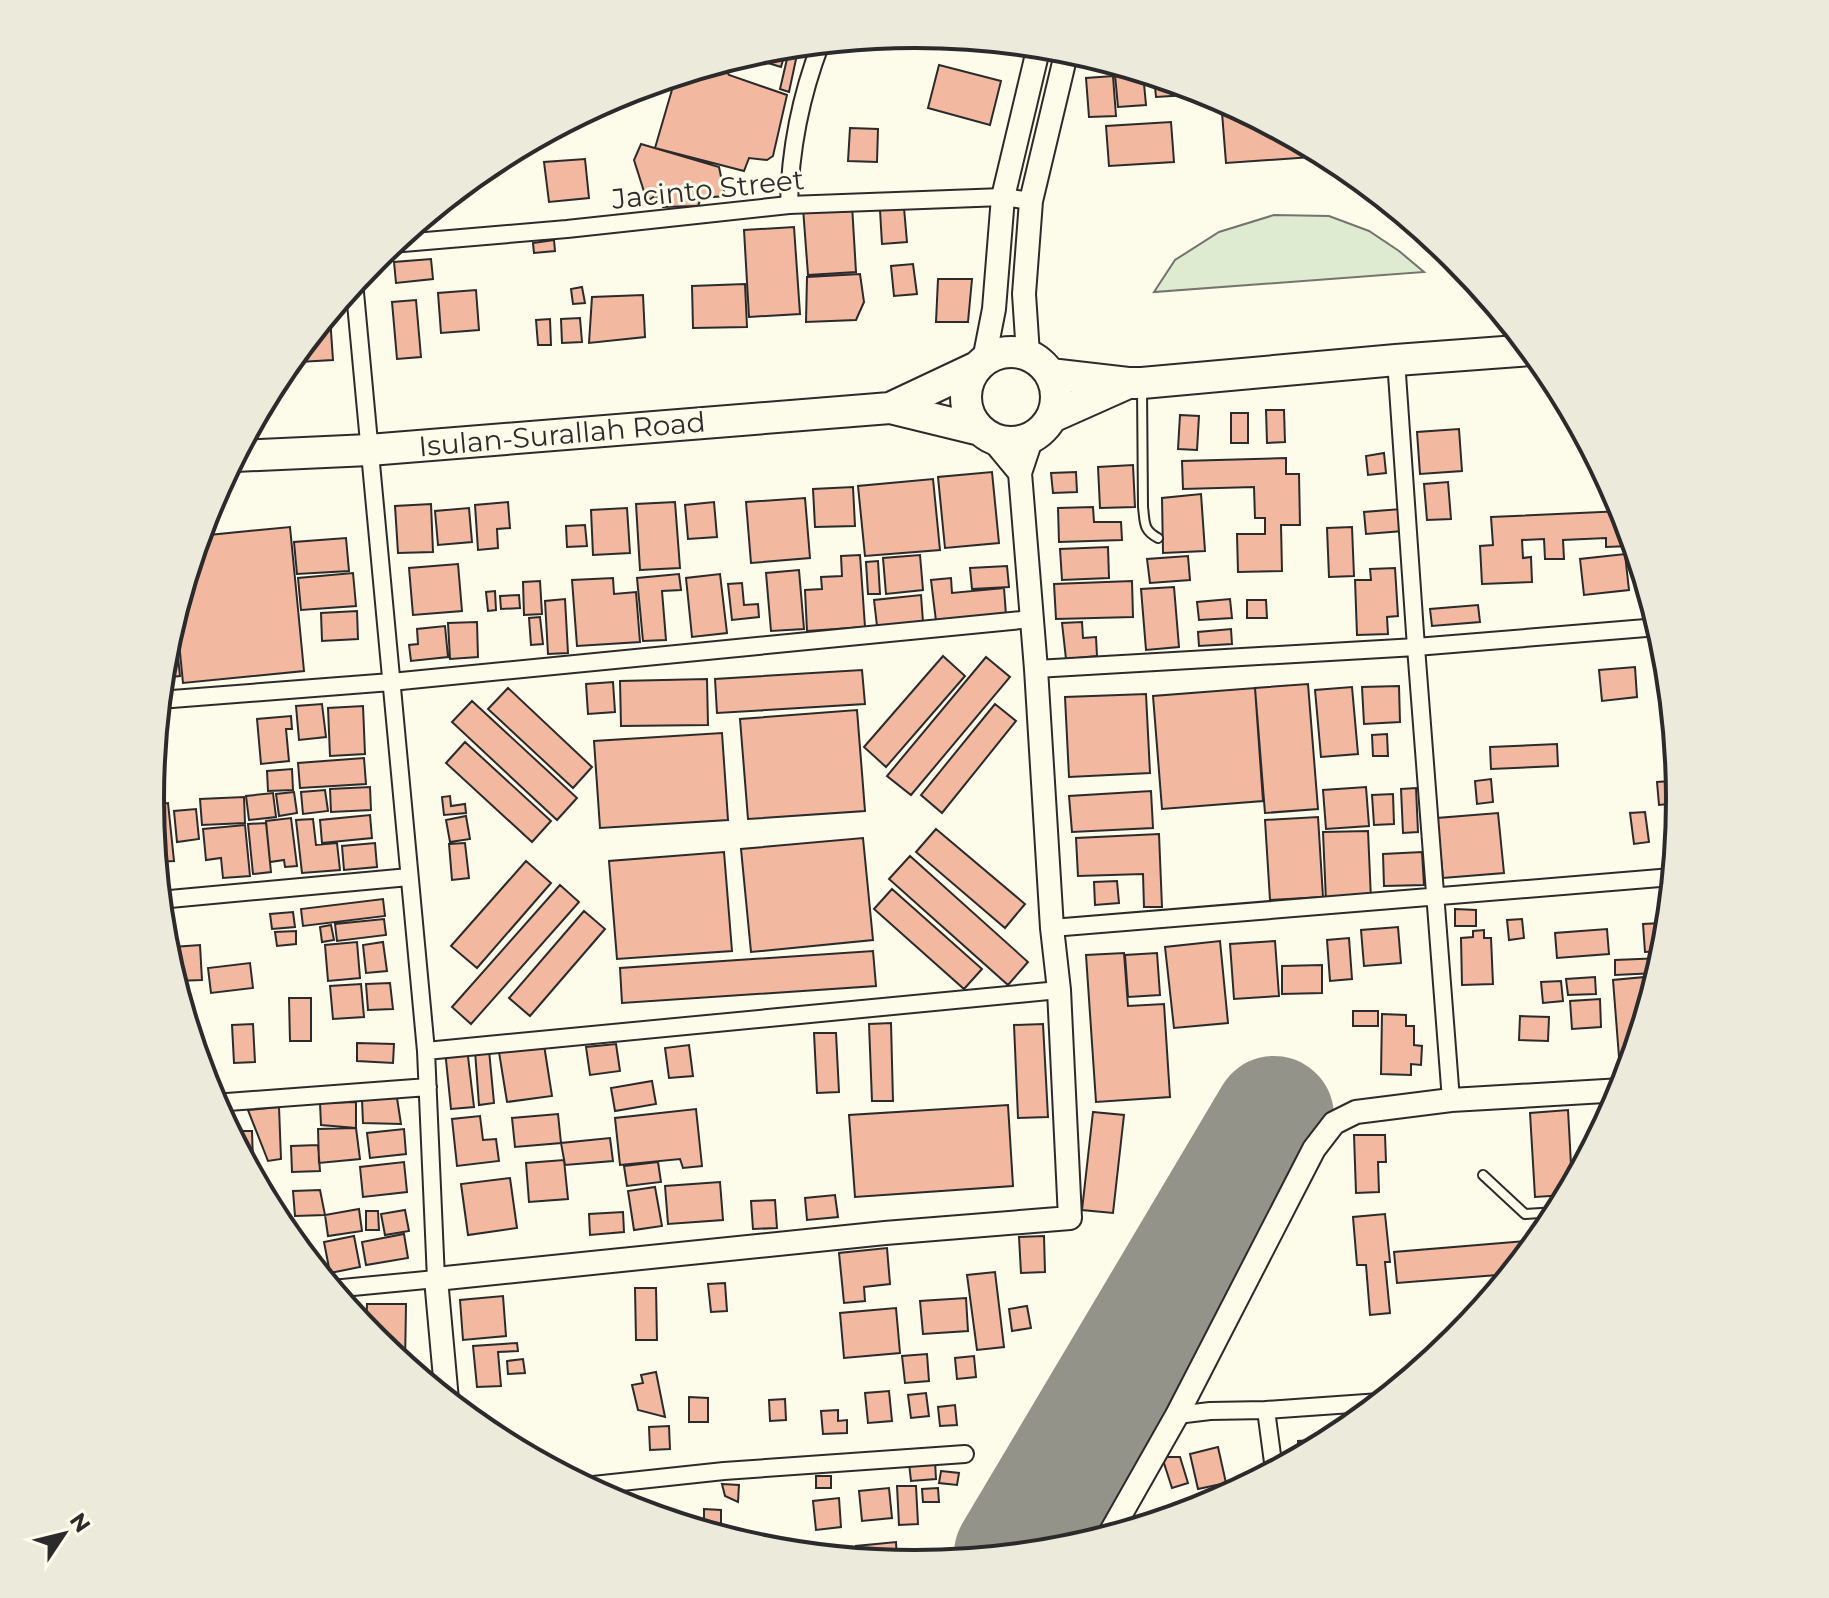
<svg xmlns="http://www.w3.org/2000/svg" width="1829" height="1598" font-family="Montserrat,sans-serif">
<rect width="100%" height="100%" fill="#fdfbea"/>
<path fill="#deebd1" stroke="#74746e" stroke-width="2" d="M1274,215L1329,216L1369,231L1399,251L1424,272L1154,292L1175,260L1219,232Z"/>
<g fill="none" stroke-linecap="round" stroke-linejoin="round">
<path stroke="#94938a" stroke-width="120" d="M1014,1554L1274,1116"/>
</g>
<path fill="#f2b8a0" stroke="#2b2b2b" stroke-width="2" d="M799,45L789,92L780,89L790,46Z
M770,48L785,53L781,67L755,59L758,51Z
M719,63L729,75L787,95L773,156L767,160L749,158L744,171L655,148L676,76L687,72L691,78L707,66Z
M1114,64L1143,73L1146,105L1118,107Z
M939,65L1001,81L990,125L928,108Z
M1113,76L1116,116L1089,117L1086,78Z
M1154,76L1187,86L1188,95L1156,97Z
M652,83L653,91L622,96V92Z
M1221,100L1326,156L1226,163Z
M1171,122L1174,162L1109,166L1106,126Z
M850,128L878,129L877,162L848,161Z
M641,144L719,167L725,196L701,198L698,206L663,207L655,196L647,201L634,160Z
M585,159L589,198L549,202L544,162Z
M852,205L856,272L808,275L803,208Z
M904,208L907,242L882,244L880,210Z
M794,227L800,314L749,317L744,230Z
M554,240L555,251L534,253L533,243Z
M431,259L433,279L396,283L394,262Z
M913,264L917,294L894,296L891,266Z
M860,274L864,302L856,320L806,322L807,277Z
M938,279H972L968,322H936Z
M745,284L747,327L693,328L692,286Z
M582,287L585,303L573,304L571,289Z
M476,290L479,330L441,333L438,293Z
M643,295L645,337L589,343L592,297Z
M416,300L421,357L397,359L392,302Z
M325,317H330L333,360L299,362L298,350Z
M580,318L582,342L562,343L561,319Z
M550,319L551,345H538L536,320Z
M1266,410H1284L1285,442L1267,443Z
M1231,413H1248V443H1231Z
M1180,415L1199,416L1197,450L1178,449Z
M1459,429L1462,471L1420,474L1417,432Z
M1384,453L1386,473L1368,475L1366,456Z
M1286,458V474H1299L1300,525H1281L1282,571L1238,572L1237,534H1265V518H1255L1254,487L1183,489L1182,461Z
M1133,465L1135,507L1100,508L1098,467Z
M992,472L999,543L945,548L938,477Z
M1076,472L1077,492L1053,493L1051,473Z
M933,479L940,550L865,556L858,486Z
M1448,482L1451,519L1427,520L1424,484Z
M853,487L855,526L815,527L813,489Z
M1201,494L1205,551L1163,553L1162,498Z
M805,498L810,558L751,563L746,502Z
M508,502L510,528L497,529L498,548L478,550L475,505Z
M675,502L680,568L640,570L636,504Z
M714,502L717,537L688,539L685,505Z
M431,504L433,552L398,553L395,506Z
M1093,507L1094,522H1121L1122,540L1059,542L1058,508Z
M469,508L472,542L438,545L435,511Z
M627,508L630,553L593,555L591,510Z
M1401,509L1403,531L1366,534L1364,512Z
M1623,511L1628,529L1629,546L1606,547V538L1563,540L1564,559H1545L1544,539L1522,540L1523,558L1531,557L1532,582L1482,584L1480,546L1493,545L1491,517Z
M585,525L587,546L567,547L566,526Z
M290,527L304,671L183,683L176,612L199,536Z
M1352,527L1354,576L1329,577L1327,528Z
M346,538L349,571L297,574L294,542Z
M1108,547L1109,578L1062,580L1060,549Z
M1625,554L1629,590L1584,595L1580,559Z
M860,555L865,627L807,631L805,590L822,589L821,577L842,576L841,556Z
M920,555L923,590L886,594L883,558Z
M1188,556L1190,580L1150,583L1147,559Z
M878,561L880,594H868L866,562Z
M458,564L462,611L413,615L409,568Z
M1007,566L1009,587L972,589L970,568Z
M1395,568L1398,616L1387,617L1388,634L1357,635L1355,580H1371L1370,569Z
M799,570L804,629L771,631L766,573Z
M353,573L356,606L301,610L298,578Z
M679,574L681,590L662,591L666,640L643,641L637,578Z
M720,574L727,633L692,637L686,578Z
M613,578L614,594L636,592L640,642L577,646L572,580Z
M951,578L952,593L1004,588L1006,615L936,621L931,580Z
M540,581L542,614L524,615L523,582Z
M1132,581L1133,617L1056,619L1054,584Z
M742,583L744,605L758,604L759,617L732,620L728,584Z
M1174,587L1179,647L1146,650L1141,589Z
M495,591L496,610L488,611L486,592Z
M519,595L520,608L501,609L500,596Z
M921,595L923,622L877,626L874,600Z
M565,599L568,653L548,654L545,601Z
M1230,599L1232,618L1199,620L1197,602Z
M1247,600H1266L1267,618H1247Z
M1478,605L1480,622L1432,626L1430,609Z
M357,611L358,639L322,641L321,613Z
M540,617L543,644L531,645L529,618Z
M174,618L180,676L161,678L164,649Z
M477,622L478,657L450,659L448,623Z
M1082,622L1083,638L1096,637L1097,656L1066,659L1062,623Z
M445,626L448,657L411,661L409,645L418,644L417,629Z
M1231,629L1232,644L1199,646L1198,632Z
M943,656L965,676L886,767L864,747Z
M986,657L1010,677L911,795L887,776Z
M1635,667L1637,697L1602,701L1599,670Z
M862,670L865,704L717,713L715,679Z
M707,679L708,725L621,726L620,681Z
M613,682L615,712L588,714L586,684Z
M1308,684L1318,809L1265,813L1255,688Z
M1399,686L1400,722L1364,724L1362,687Z
M1352,687L1358,754L1321,757L1315,690Z
M508,688L592,767L573,788L488,709Z
M1255,688L1263,801L1162,809L1153,696Z
M1146,694L1150,773L1069,777L1065,697Z
M472,701L577,798L557,820L452,722Z
M322,704L326,737L299,740L296,706Z
M995,704L1016,721L942,813L921,795Z
M363,706L365,754L330,756L328,708Z
M857,710L865,811L748,819L740,719Z
M291,716L292,729H286L289,761L261,764L257,719Z
M722,733L728,820L600,828L594,741Z
M1387,734L1388,756H1373L1372,735Z
M465,742L551,821L532,842L446,763Z
M1557,744L1558,766L1491,769L1490,747Z
M364,758L366,784L300,788L298,763Z
M292,769L293,790L268,791L267,771Z
M1491,779L1493,802L1477,804L1475,781Z
M1671,781L1672,789H1678L1679,803L1659,805L1657,782Z
M370,787L371,810L331,812L330,789Z
M1366,787L1369,826L1326,829L1323,790Z
M1416,788L1418,832L1403,833L1401,789Z
M325,790L328,811L303,814L301,792Z
M1151,791L1153,828L1072,832L1069,796Z
M294,792L297,813L279,816L276,794Z
M273,793L276,817L249,820L246,796Z
M1393,794L1394,824L1374,825L1372,795Z
M450,796L451,806L465,804L466,813L444,815L442,797Z
M244,797L245,823L202,825L200,799Z
M168,803L174,861L156,862L150,805Z
M196,809L199,839L177,842L174,811Z
M1645,812L1649,842L1634,844L1630,813Z
M1498,813L1504,873L1443,878L1437,818Z
M370,815L372,838L322,843L320,820Z
M466,816L470,839L450,842L446,820Z
M1318,817L1323,897L1270,900L1265,820Z
M291,818L297,866L285,867L284,860L270,862L266,821Z
M313,819L316,845L337,843L340,870L302,873L296,820Z
M266,823L271,872L253,874L248,824Z
M245,825L250,876L223,878L221,858L206,860L203,829Z
M936,829L1025,904L1005,928L916,852Z
M1368,831L1371,899L1326,901L1323,832Z
M1159,834L1162,907H1144L1143,874L1078,876L1076,838Z
M863,838L873,940L751,952L741,849Z
M375,843L377,867L344,870L342,846Z
M465,843L469,878L452,880L449,844Z
M724,852L732,951L617,959L609,861Z
M1422,852L1424,885L1384,886L1383,854Z
M910,856L1028,962L1008,985L889,879Z
M526,861L551,883L477,968L451,946Z
M1117,881L1119,903L1095,905L1094,882Z
M560,885L579,902L471,1024L452,1007Z
M892,889L982,969L964,989L874,909Z
M383,899L385,916L303,926L301,909Z
M1455,909L1476,910V926H1455Z
M584,911L605,929L530,1016L509,998Z
M293,912L295,927L272,929L270,914Z
M384,919L386,935L337,941L335,924Z
M1522,919L1524,938L1509,940L1507,920Z
M1662,923L1664,951L1645,952L1643,924Z
M331,925L334,940L322,942L320,927Z
M1398,927L1401,963L1364,966L1361,930Z
M1607,929L1609,954L1557,958L1555,933Z
M1484,930V938H1491L1493,984L1462,985L1461,938L1473,937V931Z
M296,931V944L277,946L275,932Z
M1349,938L1352,979L1330,981L1327,940Z
M1220,941L1228,1023L1174,1028L1165,947Z
M1275,941L1279,996L1234,999L1230,944Z
M357,942L360,978L328,981L325,945Z
M383,942L387,971L366,973L363,945Z
M200,945L202,980L175,981L173,947Z
M873,951L876,986L622,1003L620,968Z
M1124,953L1128,1006L1164,1004L1170,1097L1096,1102L1086,955Z
M1157,953L1160,995L1128,997L1125,955Z
M1662,958L1657,973L1615,975V960Z
M250,963L253,988L211,993L208,968Z
M1322,965V993L1282,994V966Z
M1656,976L1632,1056L1619,1057L1613,980Z
M1595,977L1596,994L1568,995L1566,979Z
M1561,981L1563,1001L1543,1003L1541,982Z
M390,983L393,1009L368,1010L366,984Z
M361,984L364,1017L333,1019L330,986Z
M289,998H311V1041H290Z
M1600,999L1601,1027L1572,1029L1570,1001Z
M1353,1011H1378V1026H1353Z
M1382,1014L1406,1015V1026H1414V1045L1422,1046L1421,1065L1411,1064V1075L1381,1074Z
M1520,1016L1549,1017L1548,1041L1519,1040Z
M891,1023L893,1101H872L869,1024Z
M253,1024L255,1062L234,1063L232,1025Z
M1043,1024L1048,1117L1018,1118L1014,1025Z
M814,1033H836L839,1092L817,1093Z
M357,1043L394,1044L393,1063L357,1061Z
M616,1044L620,1071L590,1075L586,1047Z
M544,1045L552,1096L507,1102L499,1052Z
M689,1045L693,1076L669,1078L665,1048Z
M467,1048L474,1107L451,1109L445,1050Z
M489,1050L494,1103L479,1105L475,1051Z
M652,1081L656,1104L615,1111L611,1088Z
M397,1098L401,1124L363,1123L362,1100Z
M356,1102V1128L321,1125L320,1103Z
M1008,1105L1013,1186L855,1197L849,1115Z
M279,1107L281,1159L268,1161L248,1110Z
M696,1109L702,1166L683,1168L680,1159L620,1165L615,1118Z
M1568,1110L1572,1183L1566,1195L1535,1197L1530,1113Z
M1093,1112L1124,1115L1113,1213L1082,1210Z
M558,1114L561,1143L515,1147L512,1118Z
M480,1116L483,1140L496,1139L499,1161L457,1166L452,1119Z
M356,1128L360,1159L319,1163L318,1129Z
M404,1129L406,1154L370,1158L367,1133Z
M229,1131H252L253,1162H245Z
M1354,1135H1385L1386,1162H1378L1379,1192L1356,1193Z
M610,1138L613,1161L565,1165L561,1143Z
M318,1145L320,1171L292,1172L291,1146Z
M564,1160L568,1199L529,1202L526,1163Z
M404,1162L407,1192L363,1197L360,1167Z
M658,1162L661,1182L627,1186L624,1166Z
M510,1178L517,1228L468,1235L461,1184Z
M720,1182L723,1220L668,1224L665,1186Z
M655,1187L662,1226L634,1230L628,1191Z
M320,1190L325,1215L295,1216L293,1191Z
M835,1195L838,1217L807,1220L805,1198Z
M775,1200L777,1228L753,1229L751,1201Z
M359,1209L362,1231L328,1236L325,1215Z
M405,1210L409,1231L385,1235L381,1214Z
M366,1211H378L379,1230H366Z
M623,1212L624,1232L590,1235L589,1214Z
M1385,1214L1390,1262H1385L1390,1313L1370,1315L1366,1265H1357L1353,1217Z
M404,1234L408,1258L366,1265L362,1242Z
M354,1236L360,1267L330,1273L324,1242Z
M1044,1236L1045,1272L1021,1273L1019,1237Z
M1537,1240L1510,1274L1397,1283L1394,1252Z
M887,1248L890,1284L864,1287L865,1301L844,1303L839,1253Z
M995,1272L1004,1347L977,1350L967,1275Z
M725,1283L727,1311L711,1312L708,1284Z
M635,1288H656L657,1340H636Z
M503,1296L506,1336L463,1340L460,1300Z
M966,1298L968,1331L923,1334L920,1301Z
M367,1304H406L405,1366L373,1340L366,1331Z
M1027,1306L1031,1328L1012,1331L1009,1309Z
M896,1308L900,1353L844,1358L840,1313Z
M517,1343L518,1351L498,1352L501,1386L477,1387L473,1346Z
M927,1354L929,1381L905,1383L902,1356Z
M974,1356L976,1377L957,1379L955,1358Z
M523,1359L525,1373L508,1374L507,1361Z
M656,1372L665,1417L638,1410L632,1385L643,1383L641,1375Z
M889,1391L892,1421L868,1423L865,1393Z
M926,1393L929,1416L911,1418L908,1395Z
M689,1397L708,1398V1422H689Z
M785,1399L786,1420L770,1421L769,1400Z
M955,1405L957,1425L940,1426L938,1407Z
M838,1410V1421L847,1420V1433L823,1434L821,1411Z
M669,1426L670,1449L650,1450L649,1427Z
M1329,1439V1441L1299,1457L1298,1441Z
M1218,1447L1226,1483L1198,1489L1190,1454Z
M1162,1457H1180L1188,1483L1172,1488Z
M935,1461L936,1479L911,1481L909,1463Z
M941,1471L959,1473L957,1485L939,1483Z
M816,1476H831V1488H816Z
M722,1484L739,1485L738,1502L725,1496Z
M897,1486H916L918,1524L899,1525Z
M889,1488L892,1518L862,1521L859,1491Z
M938,1488L939,1502H923L922,1489Z
M839,1498L841,1527L816,1530L813,1501Z
M704,1509L721,1510V1536L704,1531Z
M896,1542L897,1560L887,1561L858,1558L856,1546Z"/>
<g fill="none" stroke-linecap="round" stroke-linejoin="round">
<g stroke="#2b2b2b" stroke-width="12">
<path id="lane" d="M1142,388L1143,507C1145,523 1143,530 1158,538
M1483,1175L1525,1214L1557,1212"/>
</g>
<g stroke="#2b2b2b" stroke-width="20">
<path id="street" d="M789,205C790,150 801,95 821,43
M391,244L567,229L789,205L1003,197L1031,201
M1396,360L1416,647L1451,1100
M1036,669L1416,647L1658,627
M159,700L391,682L1032,619
M159,900L409,877
M1052,928L1672,877
M426,1051L1059,990
M214,1103L428,1087
M332,1289L436,1279L426,1051L354,282
M1266,1410L1274,1470
M1177,1415L1210,1411L1266,1410L1380,1402
M584,1486L724,1471L965,1454"/>
</g>
<g stroke="#2b2b2b" stroke-width="26">
<path id="secondary" d="M1028,354L1024,294L1031,201L1067,50
M984,360L994,309L1003,197L1039,46
M991,438L1020,473
M447,1400L436,1279L885,1233L1070,1218L1059,990L1052,928L1036,669L1020,473L1032,437
M1109,1535L1177,1415L1314,1149L1334,1123L1356,1112L1451,1100L1622,1090"/>
</g>
<g stroke="#2b2b2b" stroke-width="34">
<path id="highway" d="M966 397a45 45 0 1 1 90 0a45 45 0 1 1-90 0Z
M1050,374L1128,383H1142L1396,360L1531,350
M890,408L975,368
M1052,417L1126,384
M235,456L369,450L890,408L980,430"/>
</g>
<use href="#lane" stroke="#fdfbea" stroke-width="8"/>
<use href="#street" stroke="#fdfbea" stroke-width="16"/>
<use href="#secondary" stroke="#fdfbea" stroke-width="22"/>
<use href="#highway" stroke="#fdfbea" stroke-width="30"/>
</g>
<g text-anchor="middle" dominant-baseline="central" stroke-width="6" stroke-linejoin="round" paint-order="stroke">
<g font-size="28" fill="#2b2b2b" stroke="#fdfbea">
<text transform="translate(708 189) rotate(-6)">Jacinto Street</text>
<text transform="translate(562 434) rotate(-5)">Isulan-Surallah Road</text>
</g>
</g>
<path d="M0 0H1829V1598H0ZM164 799a751 751 0 1 1 1502 0a751 751 0 1 1-1502 0Z" fill="#eceadb" fill-rule="evenodd"/>
<path fill="none" stroke="#2b2b2b" stroke-width="4" d="M164 799a751 751 0 1 1 1502 0a751 751 0 1 1-1502 0Z"/>
<g transform="translate(64 1534) rotate(55)" stroke="#fdfbea" stroke-width="6" paint-order="stroke">
<path d="M0-6L14 30L0 20L-14 30Z" fill="#2b2b2b"/>
<text y="-12" font-size="22" font-weight="bold" text-anchor="middle" fill="#2b2b2b">N</text>
</g>
</svg>
